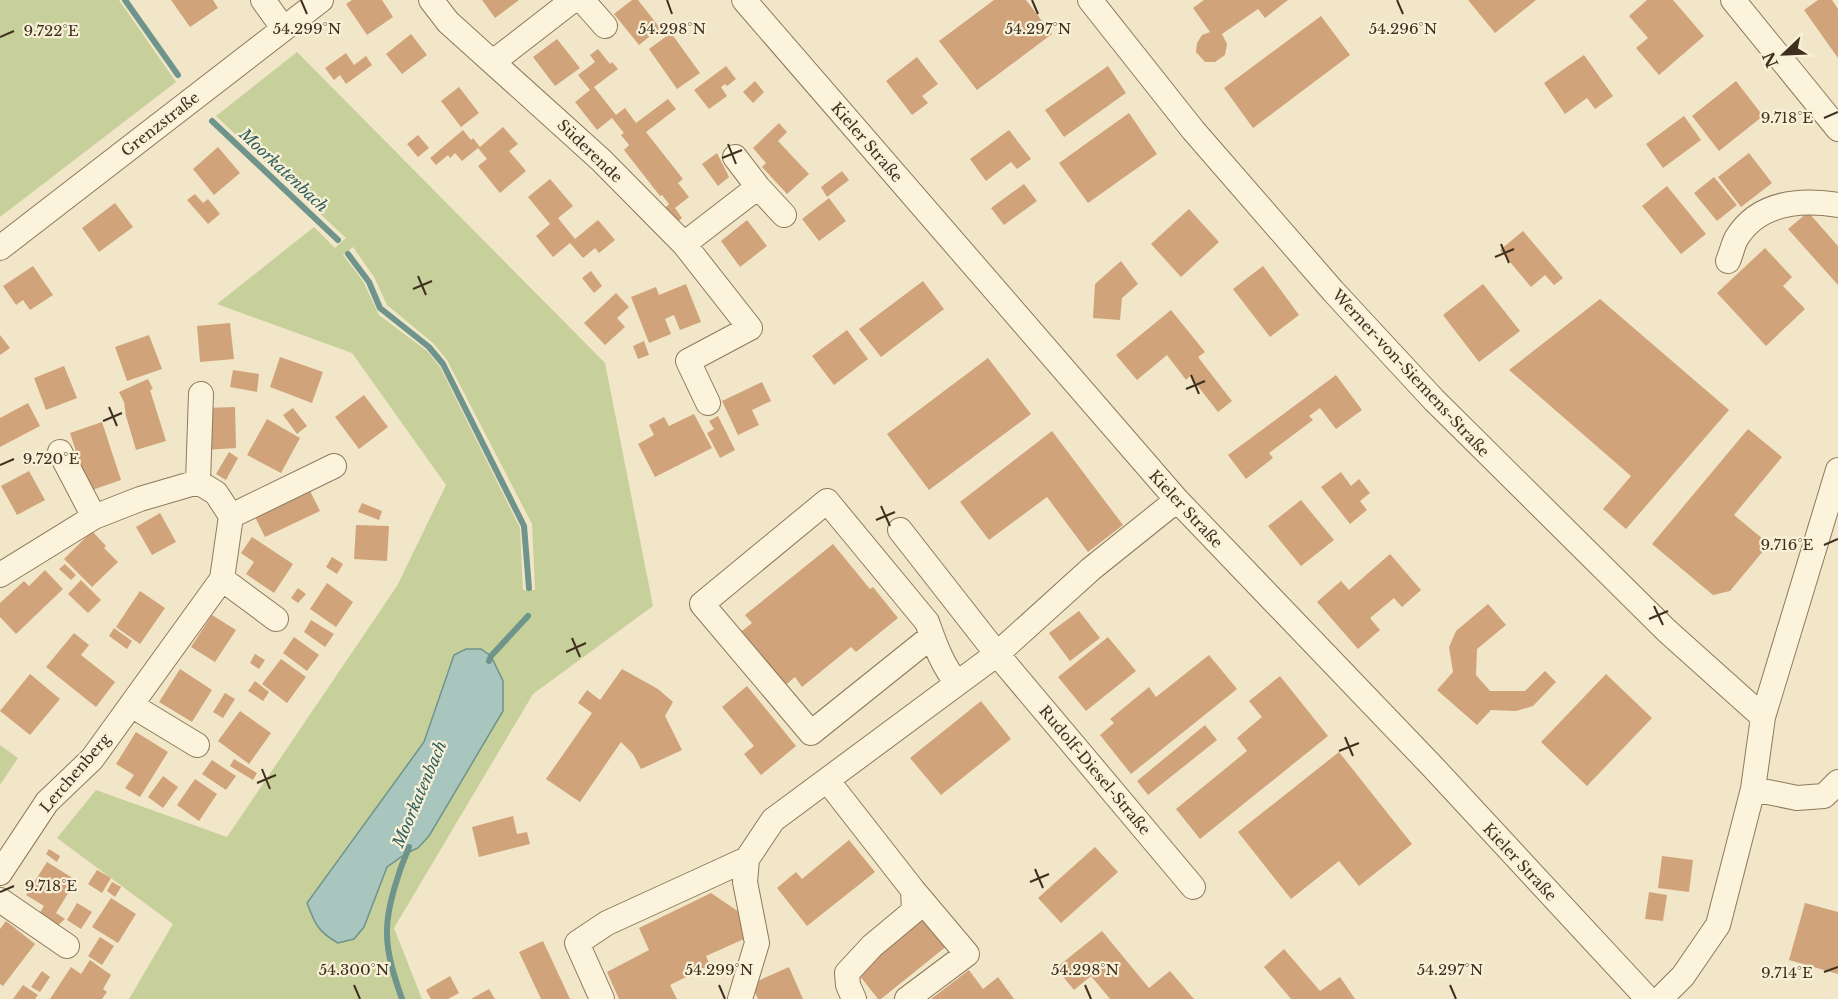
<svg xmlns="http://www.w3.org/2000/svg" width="1838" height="999" font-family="'Libre Baskerville',serif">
<rect width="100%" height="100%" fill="#f1e6c7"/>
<path fill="#c7d09a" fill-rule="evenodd" d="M0,0H119L176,82L0,217Z
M297,52L605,363L653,606L533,694L394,928L422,999H129L173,924L57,838L96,790L227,837L397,586L446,485L352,353L217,304L314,227L335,248L346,238L216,116ZM353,247L374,277L387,305L433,343L447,360L532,524L535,590H523L520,528L440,367L427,351L379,315L363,281L343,255ZM503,711L418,848L407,853L387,866L307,903L424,742L435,714Z
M0,745L18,758L0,785Z"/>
<path fill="#a8c5be" stroke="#6e948c" stroke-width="1.5" d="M466,649H481L491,656L503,681V711L429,836L418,848L407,853L387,867L364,927L354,939L338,943C318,932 315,924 307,903L424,742L454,655Z"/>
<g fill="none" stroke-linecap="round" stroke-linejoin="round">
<path stroke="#6e948c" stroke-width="6" d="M125,0L178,75
M212,121L338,240
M348,254L369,282L380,308L429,347L443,364L524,526L529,588
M489,661L491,656L528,616
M402,999C395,979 387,955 387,934C386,909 399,870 409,847"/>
</g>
<path fill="#d1a37b" d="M171,0H213L218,8L190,27Z
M352,0H382L393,17L367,35L346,4Z
M482,0H519L495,18Z
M632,0H638L660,28L639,45L614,14Z
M994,0H1026L1052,34L977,90L939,41Z
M1204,0H1288L1265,18L1258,9L1222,34L1227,44L1225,55L1215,62H1205L1196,52L1197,43L1202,35L1210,32L1193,8Z
M1468,0H1536L1495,33Z
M1647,0H1673L1704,36L1659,75L1636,48L1648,38L1629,16Z
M1818,0H1832L1838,9V58L1804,10Z
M1321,16L1350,55L1253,128L1224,88Z
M671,33L700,73L677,89L649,49Z
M411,34L427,55L402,74L386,54Z
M557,39L580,68L555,86L533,57Z
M598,49L610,64L612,62L618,69L594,87L616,115L625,108L636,123L668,99L676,109L646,132L683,179L678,183L689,197L675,208L682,218L675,224L664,209L669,204L662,195L660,196L624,150L629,145L621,135L624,133L612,118L597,130L575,102L590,90L578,75L595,62L590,55Z
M346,53L354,65L366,56L372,65L346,84L340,75L334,80L325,68Z
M1584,55L1613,96L1595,109L1587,98L1565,114L1544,83Z
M917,57L938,84L922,96L928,103L912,115L886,81Z
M726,66L736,79L727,86L725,84L721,87L727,96L709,109L694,90Z
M1108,66L1126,93L1064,137L1045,110Z
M755,81L764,92L753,103L743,92Z
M1736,81L1763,116L1719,151L1692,116Z
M459,87L479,113L461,127L441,101Z
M1129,113L1157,154L1088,203L1059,163Z
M1684,116L1701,140L1663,168L1646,144Z
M779,123L787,132L778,141L809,174L787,194L762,167L766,163L753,148Z
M503,127L518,144L509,151L526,171L500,193L478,166L487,159L478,148L462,161L455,153L450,158L448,155L436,165L430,158L463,130L471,140L473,138L480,147Z
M1009,130L1031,159L1017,169L1011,162L986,181L970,159Z
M418,135L429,148L418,157L407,144Z
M218,147L240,173L214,195L193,169Z
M717,153L729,177L718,186L702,164Z
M1749,153L1772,183L1741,207L1718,177Z
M842,171L849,180L827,197L821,187Z
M1714,177L1737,205L1717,221L1694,193Z
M550,179L573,206L558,218L575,239L598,220L615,240L599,253L595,248L583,258L570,243L553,257L536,236L550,224L528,197Z
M1024,184L1037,201L1004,225L991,208Z
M1667,186L1706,234L1681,254L1642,206Z
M195,194L203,203L208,199L220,214L208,224L187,200Z
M829,198L846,221L819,241L802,219Z
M115,203L133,227L99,252L82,228Z
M1189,209L1219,242L1181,277L1151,244Z
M1808,212L1838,246V285L1788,229Z
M747,220L767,246L740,267L721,241Z
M1523,231L1563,278L1554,285L1545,275L1531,287L1500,250Z
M1765,248L1792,277L1783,286L1805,309L1766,346L1717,293Z
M1121,261L1138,284L1122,298L1120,320L1093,318L1095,284Z
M33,266L53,295L30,310L23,300L16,305L3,286Z
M1263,266L1299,315L1270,337L1233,289Z
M591,271L602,286L594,293L582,278Z
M923,281L944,309L881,357L859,329Z
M686,284L701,322L680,330L674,315L665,319L671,334L649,343L631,297L656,287L659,295Z
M1483,284L1520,331L1479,362L1443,315Z
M616,293L629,307L617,318L625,327L605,345L584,323Z
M1600,299L1729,410L1626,529L1603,509L1631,476L1509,370Z
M1171,310L1205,352L1198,357L1232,401L1218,412L1190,376L1186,380L1167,355L1137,380L1116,355Z
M230,323L234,359L200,362L197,326Z
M847,330L868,359L834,385L812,356Z
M0,335L10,348L0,355Z
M149,335L162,369L127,381L115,347Z
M644,341L649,355L638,359L633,346Z
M280,357L323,372L312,403L270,387Z
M988,358L1031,414L929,490L887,434Z
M64,366L77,398L46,410L34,378Z
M233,370L259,374L257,392L230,387Z
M1336,375L1362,410L1336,429L1320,408L1309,416L1313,420L1269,453L1273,458L1246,479L1228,455Z
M148,379L153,389L150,390L166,441L136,450L126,416L124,402L119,392Z
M762,382L771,401L752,410L759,425L738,435L722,401Z
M364,395L388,427L359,449L335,417Z
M28,403L40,426L0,447V418Z
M235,407L236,448L206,450L204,408Z
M293,408L307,426L297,434L283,415Z
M694,414L712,448L655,477L638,444L654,435L649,425L664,417L669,426Z
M718,416L735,450L720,458L707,433L714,429L709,421Z
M267,419L300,438L281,473L247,455Z
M102,422L121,480L89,491L70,433Z
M1748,429L1782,457L1734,515L1769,544L1730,591L1713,595L1652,544Z
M1052,431L1123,525L1088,552L1047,497L989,540L960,502Z
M229,452L238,458L226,480L216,474Z
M29,471L45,500L17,515L1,486Z
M1341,472L1351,486L1359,479L1370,493L1360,501L1367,510L1350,524L1321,487Z
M307,485L320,511L265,537L255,517Z
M1301,500L1334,540L1301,566L1268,526Z
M362,503L382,511L379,520L358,512Z
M160,513L176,542L152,555L136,527Z
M356,525L389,526L387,561L354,559Z
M92,531L106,546L104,548L118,562L92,587L64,559Z
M252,537L293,564L274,593L246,574L254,562L241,553Z
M833,544L870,589L873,587L898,618L856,652L851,647L802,687L795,677L781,689L737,635L752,623L745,615Z
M1390,554L1421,590L1402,607L1394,598L1370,618L1380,630L1358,649L1317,602L1341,581L1349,590Z
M332,557L343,564L337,574L326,567Z
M65,564L76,575L71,580L59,569Z
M45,570L63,589L16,634L0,617V603L24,581L29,586Z
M81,580L101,600L88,613L68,594Z
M327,583L353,602L336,627L310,609Z
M298,588L306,594L298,603L291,598Z
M140,591L165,608L140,644L116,627Z
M1488,604L1506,625L1477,649L1476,675L1490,691H1525L1545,671L1556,682L1533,706L1516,711L1491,710L1477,725L1437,690L1453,672L1449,647L1456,631Z
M1079,611L1100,638L1070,661L1049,633Z
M212,615L236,630L215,662L191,647Z
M311,620L334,634L325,647L304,632Z
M114,628L132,641L127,649L109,636Z
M74,633L89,645L81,655L115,682L96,707L46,667Z
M294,637L319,655L307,671L283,653Z
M1108,637L1136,671L1086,711L1058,677Z
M255,654L265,660L259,669L250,663Z
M1209,655L1237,689L1131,774L1100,735L1114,723L1110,719L1149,687L1156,697Z
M281,659L306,677L287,703L262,684Z
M180,669L212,690L192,722L159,702Z
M622,669L658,689L673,702L665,716L682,750L641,769L633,754L621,742L580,802L546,779L592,713L578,703L587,690L600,700Z
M30,674L60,699L30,735L0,711Z
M1606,674L1652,718L1587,786L1541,742Z
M1280,676L1328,736L1200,839L1176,809L1247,751L1237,738L1262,717L1249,701Z
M255,681L269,692L263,701L248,691Z
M747,686L796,746L761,775L744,754L754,746L722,707Z
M225,693L235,699L223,718L213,712Z
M981,701L1011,739L941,795L910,758Z
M240,711L271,733L249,764L218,741Z
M1205,725L1217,740L1148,795L1137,781Z
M136,732L168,752L140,797L125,788L134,775L116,764Z
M1339,752L1412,844L1359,886L1339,861L1291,899L1238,832Z
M234,759L257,773L253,780L230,766Z
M212,760L236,776L226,790L202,774Z
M163,776L178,787L163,808L148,797Z
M195,779L217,794L199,821L177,805Z
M513,816L517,834L527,832L530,844L479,857L472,827Z
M849,840L875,872L807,926L777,888L796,872L802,879Z
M1095,847L1118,872L1061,923L1038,898Z
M49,849L60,856L57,862L46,854Z
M1662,856L1693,860L1689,892L1658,888Z
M47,862L76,880L56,913L65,919L55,928L37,917L44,906L26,895Z
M97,870L111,878L102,893L88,884Z
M112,882L121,887L115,897L107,891Z
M1649,892L1667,895L1663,921L1645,919Z
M711,893L742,914L744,939L706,956L710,965L670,985L677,999H619L607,972L649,950L639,928Z
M111,898L136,914L118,943L92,927Z
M77,903L92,912L81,929L67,920Z
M1805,903L1838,912V974L1789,960Z
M925,916L948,945L881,999H878L856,971Z
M6,921L35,944L3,986L0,984V929Z
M1102,931L1149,988L1170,971L1194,999H1110L1091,976L1074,990L1056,968Z
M100,937L114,946L102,965L88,956Z
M543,941L570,999H541L519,952Z
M1284,949L1320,991L1340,977L1355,999H1291L1264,967Z
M90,960L111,975L103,989L107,992L102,999H50L71,967L81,974Z
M789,967L803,999H758L751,984Z
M969,970L983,989L998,977L1014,999H931Z
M42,971L50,977L40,992L31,987Z
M450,976L459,993L448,999H431L426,990Z
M23,985L38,995L35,999H13Z
M489,989L495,999H471Z"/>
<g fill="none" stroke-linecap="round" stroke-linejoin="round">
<g stroke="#8e795b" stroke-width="26">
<path id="minor" d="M263,0L283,28
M431,0L448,22L601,160L684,244L750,328L688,361L708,403
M582,0L605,26
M744,0L1177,500L1431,765L1648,999
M1090,0L1193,130L1333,291L1434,400L1667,631L1763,717L1753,789L1718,925L1683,976L1660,999
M1733,0L1838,129
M493,62L573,0
M735,157L758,187L784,215
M684,244L758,187
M0,248L321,0
M1728,261C1731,254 1733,245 1736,239C1758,202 1800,199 1838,205
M60,452L94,517
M198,482L201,394
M231,516L334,466
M900,530L997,654L1193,887
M0,575L94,517L140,499L198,482L216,493L231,516L222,579L92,759L47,802L0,873
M222,579L276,619
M932,636L811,733L702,604L827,501L927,622C935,644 942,665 957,683
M131,705L197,745
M1763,717L1838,470
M827,780L913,890L967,954L907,999
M1753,789L1797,798L1824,796L1838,782
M0,900L67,946
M602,999L577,943L607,923L747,859
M740,999L757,943L745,882L747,859L773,820L997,654L1091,569L1177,500
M854,999L848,985L847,973L872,946L914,911L913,890"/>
</g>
<use href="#minor" stroke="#fbf3db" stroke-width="24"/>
</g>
<path fill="none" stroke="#3e2f1f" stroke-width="2" d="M301,0L307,14M667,0L672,14M1032,0L1038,14M1397,0L1403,14M0,37L14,31M1824,118L1838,112M728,144L736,164M722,158L742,150M1501,244L1509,263M1495,257L1514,249M418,276L426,295M413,289L432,281M1191,375L1199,394M1186,389L1205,381M109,407L117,426M103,421L122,413M0,465L14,459M881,506L890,526M876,520L895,512M1824,545L1838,539M1654,606L1663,625M1649,619L1668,611M572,638L580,657M566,652L586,643M1345,737L1353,756M1339,751L1359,743M262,769L270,789M257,783L276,775M1035,869L1043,888M1030,882L1049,874M0,892L14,886M1824,972L1838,967M354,985L360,999M719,985L725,999M1085,985L1091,999M1450,985L1456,999"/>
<g text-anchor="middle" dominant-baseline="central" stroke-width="4.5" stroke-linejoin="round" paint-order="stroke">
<g font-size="15" fill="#3e2f1f" stroke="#f8f0d7">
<text transform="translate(160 124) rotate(-38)">Grenzstraße</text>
<text transform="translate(867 142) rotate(49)">Kieler Straße</text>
<text transform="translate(590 151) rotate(44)">Süderende</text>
<text transform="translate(1411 373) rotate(47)">Werner-von-Siemens-Straße</text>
<text transform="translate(1186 509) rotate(47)">Kieler Straße</text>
<text transform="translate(1095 770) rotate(50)">Rudolf-Diesel-Straße</text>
<text transform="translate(75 773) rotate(-49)">Lerchenberg</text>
<text transform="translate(1520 862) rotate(47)">Kieler Straße</text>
</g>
<g font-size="16" font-style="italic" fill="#2e5e5d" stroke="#f8f0d7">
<text transform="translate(284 170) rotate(43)">Moorkatenbach</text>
<text transform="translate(419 794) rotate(-67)">Moorkatenbach</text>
</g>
</g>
<g font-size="15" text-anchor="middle" fill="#3e2f1f" stroke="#f8f0d7" stroke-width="4.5" stroke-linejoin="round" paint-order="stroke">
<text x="307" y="34">54.299°N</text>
<text x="672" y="34">54.298°N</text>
<text x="1038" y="34">54.297°N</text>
<text x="1403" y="34">54.296°N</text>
<text x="51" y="36">9.722°E</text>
<text x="1787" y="123">9.718°E</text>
<text x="51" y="464">9.720°E</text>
<text x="1787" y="550">9.716°E</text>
<text x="51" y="891">9.718°E</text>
<text x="354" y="975">54.300°N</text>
<text x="719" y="975">54.299°N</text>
<text x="1085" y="975">54.298°N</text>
<text x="1450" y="975">54.297°N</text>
<text x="1787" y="978">9.714°E</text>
</g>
<g transform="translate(1784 54) rotate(247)" stroke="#f8f0d7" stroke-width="4.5" paint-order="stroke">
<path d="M0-4.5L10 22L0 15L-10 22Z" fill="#3e2f1f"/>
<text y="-9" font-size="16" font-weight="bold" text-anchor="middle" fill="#3e2f1f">N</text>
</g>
</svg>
